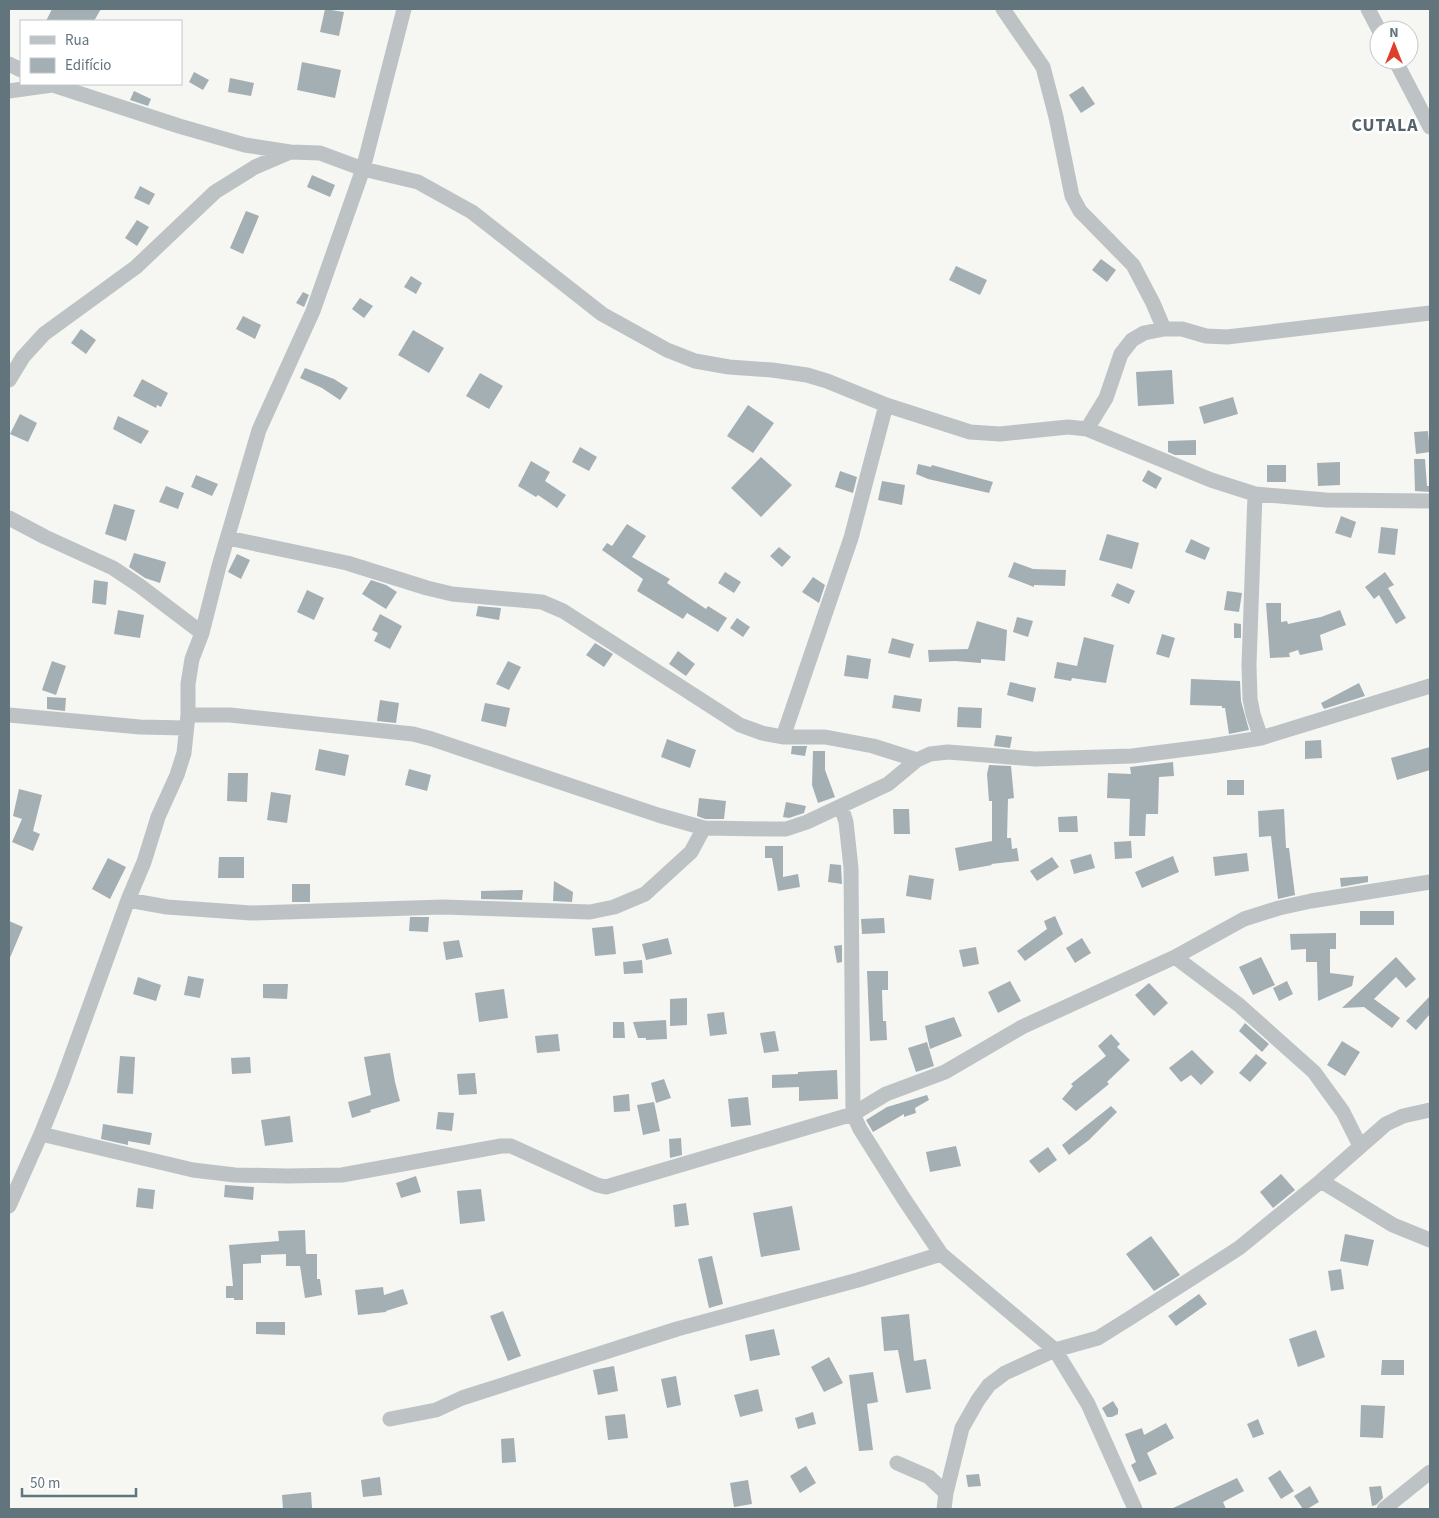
<svg xmlns="http://www.w3.org/2000/svg" width="1439" height="1518" font-family="'Source Sans 3',sans-serif">
<rect width="100%" height="100%" fill="#f6f6f3"/>
<path fill="#a4afb3" d="M52,9H101L94,21H46Z
M325,9L344,12L339,36L320,32Z
M302,62L341,70L335,98L297,90Z
M194,72L209,80L203,90L189,82Z
M230,78L254,83L251,96L228,92Z
M1083,86L1095,104L1081,113L1069,95Z
M134,91L151,99L148,106L130,100Z
M312,175L335,185L330,197L307,187Z
M140,186L155,194L149,205L134,198Z
M246,211L259,216L243,254L230,248Z
M137,220L149,227L137,246L125,238Z
M1101,259L1116,270L1107,282L1092,270Z
M956,266L987,280L980,295L949,280Z
M411,276L422,283L416,294L404,287Z
M303,292L309,295L304,307L296,303Z
M360,298L373,306L364,318L352,309Z
M243,316L261,325L255,339L236,329Z
M81,329L96,340L86,354L71,343Z
M413,330L444,348L429,373L398,355Z
M305,368L334,379L348,388L340,400L322,388L300,378Z
M1172,370L1174,404L1138,406L1136,372Z
M480,373L503,386L489,409L466,396Z
M142,379L168,393L161,407L157,405L156,408L133,396Z
M1233,397L1238,414L1204,424L1199,407Z
M748,405L774,423L753,453L727,436Z
M20,414L37,423L28,442L10,434Z
M118,416L149,431L141,444L113,429Z
M1428,431L1430,452L1416,454L1414,432Z
M1196,440V455H1175L1168,452V441Z
M580,447L597,457L589,471L572,462Z
M761,457L792,485L761,517L731,488Z
M1414,459H1425L1427,486H1430V492L1415,491Z
M531,461L550,472L545,481L566,495L557,508L538,495L536,497L518,486Z
M1340,462V485L1318,486L1317,463Z
M918,464L931,467L932,465L993,482L989,493L928,479L916,474Z
M1267,465H1286V482H1267Z
M1148,470L1162,478L1156,489L1142,481Z
M840,471L857,477L853,493L835,487Z
M196,475L218,484L212,496L191,487Z
M882,481L905,485L902,505L878,500Z
M166,486L184,493L178,509L159,502Z
M114,504L135,510L126,541L105,534Z
M1341,516L1356,522L1351,538L1335,533Z
M627,524L646,536L632,557L670,579L667,583L706,609L708,606L727,618L718,632L687,613L683,619L637,591L643,579L602,550L607,543L612,546Z
M1381,527L1398,529L1395,555L1378,553Z
M1107,534L1139,543L1132,569L1099,560Z
M1191,539L1210,548L1205,560L1185,552Z
M779,547L791,557L782,567L770,556Z
M134,553L166,562L160,583L145,578L129,567Z
M237,554L250,560L241,579L228,572Z
M1014,562L1033,569L1066,570L1065,586L1034,585V587L1008,577Z
M725,572L741,582L734,593L718,583Z
M1385,572L1394,585L1388,588L1406,618L1396,624L1379,595L1374,599L1365,587Z
M813,577L825,585L819,603L802,592Z
M94,580L108,582L106,605L92,603Z
M371,580L386,585L397,592L386,609L362,594Z
M1117,583L1135,591L1129,604L1111,596Z
M307,590L324,598L314,620L297,612Z
M1227,591L1242,593L1239,612L1224,610Z
M1266,603H1281V622L1287,621L1288,624L1321,617L1340,610L1346,625L1320,635L1323,650L1300,655L1298,650L1289,653L1290,657L1270,658Z
M478,606L501,608L499,620L476,616Z
M118,610L144,615L140,638L114,634Z
M380,614L402,626L390,649L374,641L378,633L372,630Z
M1017,617L1033,621L1028,637L1013,632Z
M737,618L750,627L743,637L730,628Z
M977,621L1007,630L1005,661L981,659V663L955,661L929,662L928,650L968,649Z
M1234,623L1241,624V638H1234Z
M1162,634L1175,638L1169,658L1156,654Z
M1084,637L1114,645L1106,683L1072,678L1071,681L1054,678L1057,662L1077,666Z
M892,638L914,644L910,658L888,653Z
M595,643L613,654L604,667L586,655Z
M678,651L695,664L686,676L669,664Z
M847,655L871,659L868,679L844,676Z
M52,661L66,666L56,695L42,690Z
M508,661L521,667L509,690L496,684Z
M1191,679L1240,681L1241,701L1249,730L1229,734L1225,708H1222V706L1190,705Z
M1010,682L1036,688L1033,702L1007,695Z
M1359,683L1365,696L1324,709L1321,703Z
M894,695L922,699L920,712L892,708Z
M47,697L66,698L65,711L47,709Z
M380,700L399,703L396,723L377,721Z
M485,703L510,708L506,727L481,721Z
M958,707L982,708L981,728L957,727Z
M996,735L1012,737L1010,748L994,746Z
M667,739L696,750L690,768L661,757Z
M1321,740L1322,758L1305,759V741Z
M792,746H807L805,756L791,754Z
M1430,747V770L1397,780L1391,758Z
M319,749L349,755L345,776L315,770Z
M813,751H825V770L835,797L818,803L812,785Z
M1173,762L1174,776L1159,777L1158,814H1146L1145,836H1129L1130,799L1107,798L1108,773L1131,774L1130,767Z
M989,765L1011,766L1014,798L1008,799L1007,838H1011L1012,849L1017,848L1019,861L991,864L992,865L959,871L955,848L992,841V801H989L987,774Z
M409,769L431,775L427,791L405,785Z
M228,773H248L247,802L227,801Z
M1227,780H1244V795H1227Z
M19,789L42,795L33,831L40,834L33,851L12,842L22,819L13,816Z
M271,792L291,795L287,823L267,820Z
M699,798L726,801L724,819H705L697,816Z
M786,802L806,806L804,813L789,818L783,817Z
M893,809H909L910,834H894Z
M1284,809L1286,848H1289L1295,895L1278,899L1271,836L1259,837L1258,811Z
M1077,816L1078,832H1059L1058,817Z
M1131,841L1132,858L1115,859L1114,842Z
M765,846H783V877L798,874L800,887L778,891L772,858H765Z
M1247,853L1249,871L1215,876L1213,857Z
M1091,854L1095,868L1074,874L1070,860Z
M1173,856L1179,872L1142,888L1135,872Z
M219,857H244V878H218Z
M1052,857L1059,867L1037,881L1030,871Z
M108,858L126,867L110,899L92,889Z
M830,864L841,865L842,884L828,882Z
M909,875L934,879L931,900L906,896Z
M1368,876V882L1341,887L1340,878Z
M554,881L573,892L572,902L553,901Z
M292,884H310V902H292Z
M523,890L522,900L481,899V891Z
M1360,911H1394V925H1360Z
M1055,916L1063,934L1025,961L1017,951L1047,929L1044,921Z
M410,917H429L428,932L409,931Z
M884,918L885,933L862,934L861,919Z
M9,921L23,927L9,960Z
M613,926L616,954L595,956L592,928Z
M1336,933V949H1330V973L1354,976L1352,986L1318,1001L1317,962H1306V949L1291,950L1290,934Z
M668,938L672,954L646,960L642,944Z
M1082,938L1091,953L1075,963L1066,948Z
M459,940L463,957L446,960L443,942Z
M842,945V962L837,963L834,946Z
M976,947L979,964L963,967L959,950Z
M1261,957L1275,985L1253,995L1239,967Z
M1396,957L1416,979L1406,988L1396,977L1374,999L1400,1018L1392,1028L1364,1007L1342,1008Z
M642,960L643,973L624,974L623,962Z
M867,971H888V990H882L883,1021H886L887,1040L870,1041Z
M188,976L204,979L200,998L184,995Z
M138,977L161,985L156,1001L133,994Z
M1010,981L1021,1001L998,1013L988,992Z
M1287,981L1293,994L1279,1001L1273,988Z
M1149,983L1168,1003L1154,1016L1135,995Z
M263,984H288L287,999L263,998Z
M504,989L508,1018L479,1022L475,993Z
M1430,996V1014L1416,1030L1406,1021Z
M687,998V1025L670,1026V999Z
M724,1012L727,1034L710,1036L707,1014Z
M954,1017L962,1036L930,1049L925,1026Z
M666,1020L667,1039L646,1040V1038H638L633,1022Z
M613,1022H624L625,1038H613Z
M1245,1023L1269,1044L1262,1052L1239,1031Z
M775,1031L779,1051L764,1053L760,1033Z
M558,1034L560,1051L537,1053L535,1036Z
M1111,1034L1120,1044L1117,1047L1130,1060L1107,1082L1109,1084L1076,1111L1062,1099L1073,1086L1071,1084L1106,1056L1098,1046Z
M1342,1041L1360,1052L1345,1076L1327,1065Z
M927,1042L934,1066L916,1072L908,1048Z
M1192,1050L1214,1072L1201,1085L1191,1075L1181,1082L1169,1068Z
M390,1053L395,1082L400,1101L370,1110L371,1112L352,1118L348,1102L371,1095L364,1057Z
M1256,1054L1267,1063L1250,1082L1239,1073Z
M120,1056L135,1057L133,1094L117,1093Z
M250,1057L251,1073L232,1074L231,1058Z
M837,1070L838,1099L799,1101V1087L772,1088V1075L798,1074V1072Z
M475,1073L477,1094L459,1095L457,1074Z
M664,1079L671,1098L656,1103L651,1083Z
M629,1094L630,1111L614,1112L613,1096Z
M927,1095L929,1100L915,1108L916,1113L904,1117V1114L873,1132L866,1120L887,1107Z
M748,1097L751,1125L731,1127L728,1099Z
M654,1102L660,1131L643,1135L637,1105Z
M1111,1106L1117,1112L1089,1140L1069,1155L1062,1145Z
M438,1112L454,1113L452,1131L436,1129Z
M290,1116L293,1142L265,1146L261,1120Z
M103,1124L152,1133L150,1145L128,1141V1145L101,1139Z
M681,1138L682,1155L670,1158L669,1139Z
M956,1146L961,1166L930,1172L926,1152Z
M1048,1147L1057,1160L1039,1173L1029,1161Z
M1281,1174L1295,1190L1273,1208L1260,1192Z
M416,1176L421,1192L401,1198L396,1183Z
M225,1185L254,1187L253,1200L224,1197Z
M138,1188L155,1190L153,1209L136,1207Z
M481,1189L485,1221L460,1224L457,1191Z
M686,1203L689,1225L675,1227L673,1205Z
M792,1206L800,1250L761,1257L753,1213Z
M305,1230L306,1254H317V1279H320L322,1295L305,1298L300,1266H286V1254L261,1255V1263L243,1264V1300H234V1298H226V1286H233L229,1245L279,1241L278,1231Z
M1345,1234L1374,1240L1368,1266L1340,1261Z
M1151,1236L1180,1275L1154,1291L1126,1254Z
M712,1256L723,1304L709,1308L698,1259Z
M1341,1269L1344,1289L1331,1291L1328,1271Z
M383,1287L384,1295L403,1289L408,1304L386,1311V1312L358,1315L355,1290Z
M1199,1294L1207,1304L1176,1326L1168,1316Z
M503,1311L521,1356L508,1361L490,1316Z
M909,1314L914,1361L926,1359L931,1389L906,1393L898,1350L884,1351L881,1317Z
M256,1322H285V1335L256,1334Z
M774,1329L780,1355L750,1361L745,1335Z
M1316,1330L1325,1357L1298,1367L1289,1339Z
M829,1357L843,1383L824,1392L811,1367Z
M1382,1360H1404V1375H1381Z
M614,1366L618,1391L598,1395L593,1370Z
M873,1372L878,1402L867,1404L873,1450L859,1451L849,1375Z
M676,1376L681,1405L667,1408L661,1379Z
M758,1389L763,1411L740,1417L734,1395Z
M1113,1401L1118,1409V1414L1112,1417H1107L1102,1408Z
M1361,1405L1385,1406L1383,1438L1360,1437Z
M813,1412L816,1424L798,1429L795,1418Z
M625,1414L628,1438L608,1440L605,1416Z
M1258,1419L1264,1434L1253,1438L1247,1424Z
M1166,1423L1174,1438L1147,1453L1157,1474L1139,1482L1131,1465L1136,1462L1125,1434L1142,1428L1144,1435Z
M514,1438L516,1462L502,1463L501,1439Z
M806,1466L816,1483L800,1493L790,1476Z
M1280,1470L1294,1491L1281,1499L1268,1478Z
M979,1474L981,1486L968,1487L966,1475Z
M380,1477L382,1495L363,1497L361,1480Z
M1237,1478L1244,1491L1223,1502L1226,1509H1171Z
M748,1480L752,1504L734,1507L730,1483Z
M1310,1486L1319,1502L1307,1509H1303L1294,1496Z
M1381,1486L1383,1498L1376,1505L1372,1506L1369,1487Z
M311,1492L312,1508L283,1509L282,1495Z"/>
<g fill="none" stroke-linecap="round" stroke-linejoin="round">
<path stroke="#bdc3c5" stroke-width="15" d="M1003,9L1043,67L1056,117L1072,196L1080,211L1133,265L1153,303L1164,329
M1368,9L1379,30
M1395,60L1430,127
M9,64L21,70
M50,84L179,126L245,145L290,152L320,153L363,169L418,182L472,212L602,314L667,350L695,361L729,367L772,370L807,375L827,381L886,405L970,432L1000,434L1068,427L1087,429L1211,480L1255,494L1326,500L1430,501
M9,91L52,85
M9,380L23,357L44,334L136,267L215,192L255,167L290,152
M1087,429L1106,398L1121,354L1132,340L1144,333L1164,329H1182L1206,336L1227,337L1430,313
M1255,494L1249,665L1250,699L1253,714L1261,738
M9,518L45,537L113,568L140,586L202,633
M228,538L347,563L427,588L452,594L542,602L563,611L740,725L762,733L783,737H825L873,746L917,760
M9,715L140,727L186,728
M188,715H230L413,734L432,739L658,815L704,828L772,829H786L807,822L888,784L917,760L930,754L948,752L1035,759L1132,756L1211,746L1261,738L1430,686
M783,737L851,538L886,405
M841,806L846,822L851,868L853,1114L860,1129L904,1199L941,1254L1055,1350L1088,1404L1135,1509
M128,900L167,907L251,913L443,907L590,912L614,907L645,894L691,852L704,828
M1175,957L1239,1005L1314,1072L1343,1112L1360,1146
M41,1134L193,1170L235,1175L288,1176L342,1175L501,1146H511L597,1185L606,1187L853,1114L886,1094L945,1072L1022,1027L1175,957L1244,919L1279,908L1311,901L1430,882
M1321,1181L1393,1225L1430,1240
M9,1206L41,1134L62,1082L128,900L144,862L158,817L177,775L184,753L188,715V684L192,659L202,633L219,566L259,430L313,311L363,169L404,9
M390,1419L436,1410L462,1398L677,1329L858,1280L941,1254
M897,1463L929,1477L946,1493
M944,1509L946,1493L962,1428L978,1400L989,1385L1005,1373L1055,1350L1098,1338L1130,1318L1239,1248L1321,1181L1386,1124L1403,1116L1430,1110
M1384,1509L1430,1472"/>
</g>
<g text-anchor="middle" dominant-baseline="central" stroke-width="5" stroke-linejoin="round" paint-order="stroke">
<g font-size="18" font-weight="bold" letter-spacing="1" fill="#546269" stroke="#fff">
<text x="1385" y="125">CUTALA</text>
</g>
</g>
<rect width="1439" height="1518" fill="none" stroke="#62757d" stroke-width="20"/>
<rect x="20" y="20" width="162" height="65" fill="#ffffff" stroke="#c0c8cb"/>
<rect x="30" y="36" width="25" height="8" fill="#bdc3c5" stroke="#c0c8cb"/>
<text x="65" y="45" font-size="15" fill="#62757d">Rua</text>
<rect x="30" y="58" width="25" height="15" fill="#a4afb3" stroke="#c0c8cb"/>
<text x="65" y="70" font-size="15" fill="#62757d">Edifício</text>
<g transform="translate(1394 45)"><circle r="24" fill="#ffffff" stroke="#c0c8cb"/>
<path d="M0-4L9 19L0 12L-9 19Z" fill="#dd3f2c"/>
<text y="-8" font-size="14" font-weight="bold" text-anchor="middle" fill="#62757d">N</text>
</g>
<path d="M22 1488v8h114v-8" fill="none" stroke="#62757d" stroke-width="2.5"/>
<text x="30" y="1488" font-size="15" fill="#62757d" stroke="#ffffff" stroke-width="4" paint-order="stroke">50 m</text>
</svg>
